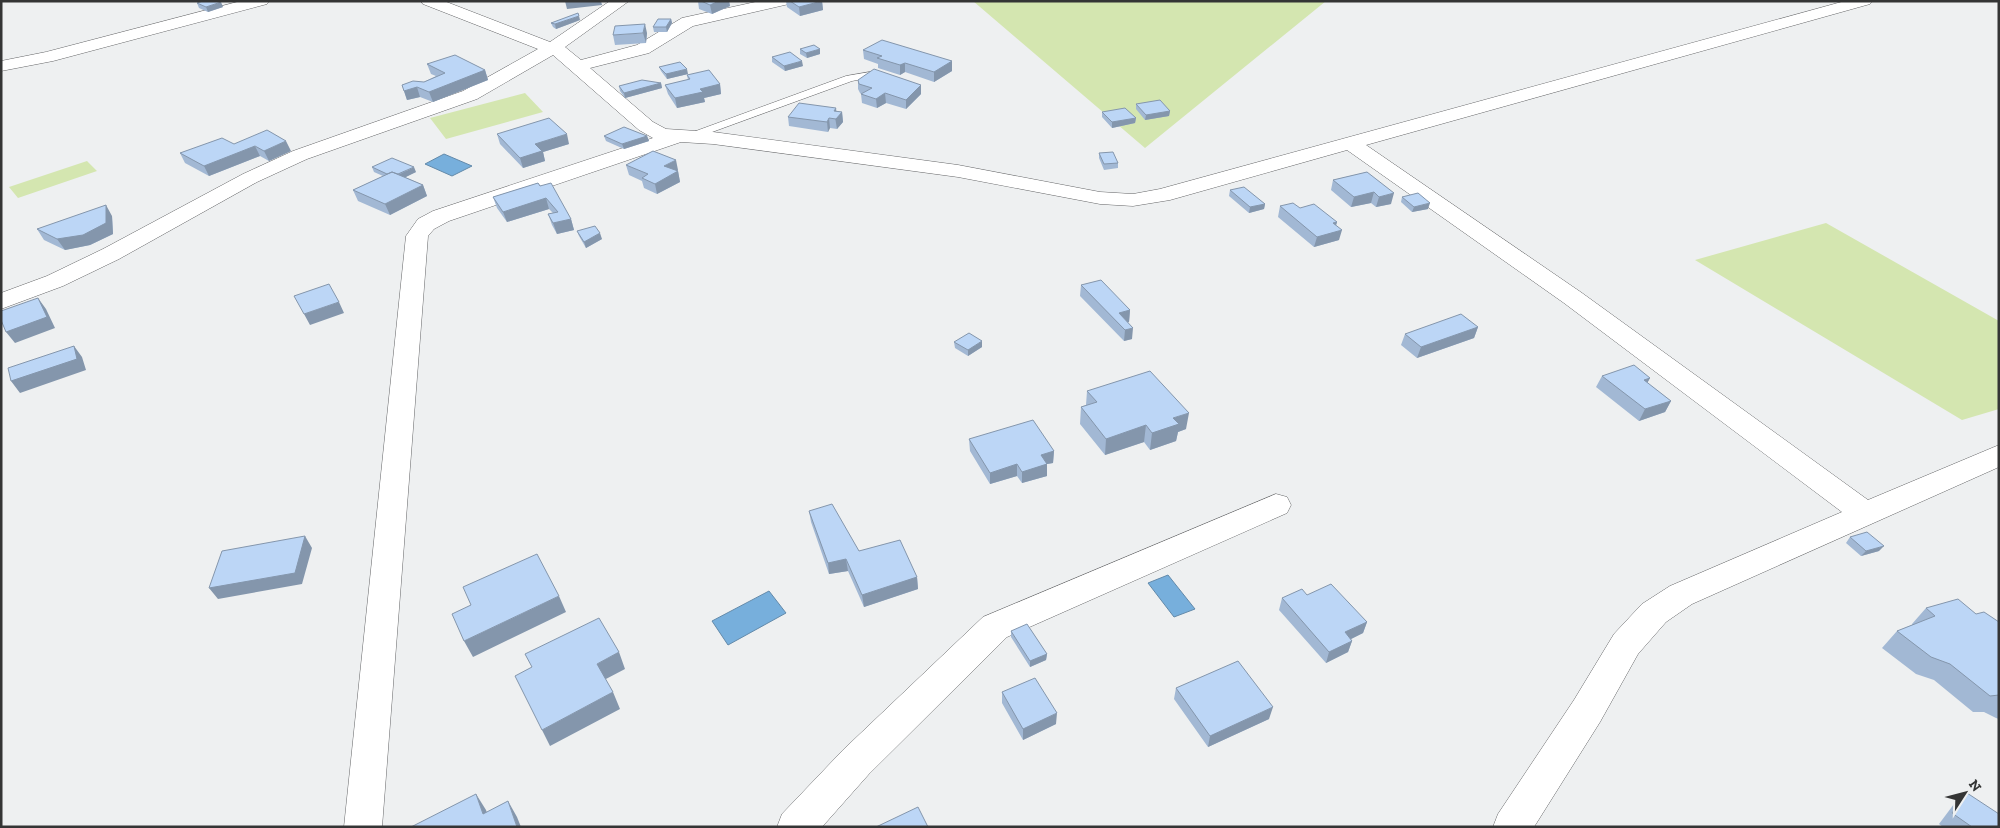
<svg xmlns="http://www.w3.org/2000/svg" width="2000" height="828" font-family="'Zilla Slab',serif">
<rect width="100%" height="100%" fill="#eef0f1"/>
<path fill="#d4e6b0" d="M973,1H1326L1145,148Z
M525,93L543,112L446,139L430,118Z
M87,161L97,171L18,198L9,187Z
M1826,223L1999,321V409L1962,420L1695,260Z"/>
<path fill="#77afdc" stroke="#638aaa" d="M444,154L472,166L452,176L425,164Z
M1168,575L1195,609L1174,617L1148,583Z
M769,591L786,613L728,645L712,621Z"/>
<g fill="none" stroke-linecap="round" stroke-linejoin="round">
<g stroke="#656668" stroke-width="1">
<path id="service" d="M870,72L875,75L873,77L852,81L693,139H685L684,137L685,135L846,76Z"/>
</g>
<g stroke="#656668" stroke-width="1">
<path id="minor" d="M241,1H269L267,4L53,61L1,71V61L46,52Z
M421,1H444L550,42L610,1H629L565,47L581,60L637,45L682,18L760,1H791L789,4L693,26L649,53L590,68L653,122L666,129L713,132L958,165L1100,192L1133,194L1160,189L1845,1H1872L1870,4L1366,145L1582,293L1868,500L1999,445V467L1692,604L1666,622L1638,654L1600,722L1534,827H1493L1498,814L1574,700L1614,634L1642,604L1670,586L1842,512L1564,303L1347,150L1170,200L1133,206L1100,204L958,177L713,144L681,142L449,221L434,229L428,236L382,827H344L406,236L418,219L433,211L653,138L639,130L553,55L477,99L307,159L257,182L119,259L63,286L1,309V293L47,276L103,249L243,174L293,151L463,91L538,49L423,4Z
M1276,494L1287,497L1291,505L1287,513L1007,637L869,774L822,827H777L782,814L843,750L983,617Z"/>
</g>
<use href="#service" fill="#fff" fill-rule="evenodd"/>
<use href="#minor" fill="#fff" fill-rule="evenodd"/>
</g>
<path fill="#a2b8d4" d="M698,1H729L730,6L712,14L699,9Z
M786,1H822L823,10L800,16L787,7Z
M197,3L223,7L208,12L199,8Z
M671,19L672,23L667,32H654L653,27Z
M580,20L556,29L553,27L551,23Z
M647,33L646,43L615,45L613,35Z
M800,49L820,54L807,58L800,54Z
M863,50L952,61V71L934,82L905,72L900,75L878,68V64L864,59Z
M772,57L803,66L785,71L772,62Z
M427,64L485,70L488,80L433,102L420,97L407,100L402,85L424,82L436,76L431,74Z
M659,67L688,74L667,79L661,71Z
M687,75L720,84L721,94L704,98L705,102L677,108L668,94L665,85L688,80Z
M858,80L921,94L906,109L886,103L877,108L862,103L861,94L860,93L858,89Z
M661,83L662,88L625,98L620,91L619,86Z
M1136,104L1170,111L1169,116L1145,120L1136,109Z
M836,111L842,112L843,122L837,129L830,128L828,132L789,126L788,117Z
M1102,112L1136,118L1135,123L1112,128L1102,117Z
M497,134L569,144L543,152L545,161L523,168L500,144Z
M604,136H647L649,141L624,149L606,141Z
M234,144L291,151L269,161L260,156L209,176L185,163L180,153Z
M1099,153L1118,163V168L1104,170L1099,158Z
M626,165L678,170L677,171H678L680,182L657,194L644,188L642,181L629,175Z
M372,167L416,172L405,177L423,185L427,196L390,215L358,201L353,190L383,176L374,172Z
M1367,172L1391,204L1376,207L1371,203L1351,207L1331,190L1333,180Z
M538,183L571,219L574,230L557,234L552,225L548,214L553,213L549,209L507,222L497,208L493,197Z
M1230,190L1265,204L1264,209L1249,213L1229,196Z
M1402,197L1428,209L1412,212L1401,202Z
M1280,206L1300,208L1337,222L1336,225L1339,240L1314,247L1278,217Z
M112,216L113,234L90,245L65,250L44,240L37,229Z
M577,231L602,239L586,248L579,236Z
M1081,285L1130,310L1129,322H1128L1132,339L1124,341L1080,296Z
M1478,327L1474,338L1417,358L1401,345L1405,334Z
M954,342L982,347L968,356L955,348Z
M1602,376L1650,378L1647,383L1671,401L1665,412L1639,421L1596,387Z
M1087,391L1186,429L1178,432L1176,441L1150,450L1144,442L1105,455L1080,424L1081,407L1086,405Z
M969,439L1054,451L1053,463L1047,464V476L1022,483L1017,476L990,484L970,451Z
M809,511L859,551L917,577L918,589L864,607L848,571L829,574L811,522Z
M1850,537L1879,551L1861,556L1846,543Z
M1307,595L1367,622L1363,633L1351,639L1352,641L1348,652L1326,663L1279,610L1282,598Z
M1926,608L1976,614L1999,622V719L1996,718L1984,712H1973L1934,680L1916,674L1882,648L1897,631L1912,625V624Z
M1011,631L1047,654L1046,660L1030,667L1011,637Z
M1176,688L1269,719L1208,747L1174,699Z
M1002,692L1056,724L1023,740L1002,703Z
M1967,793L1999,827H1943L1939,824L1954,804Z"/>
<path fill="#8496ac" d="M565,1H601L602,5L567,9Z
M719,1H729L730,6L712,14L710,5Z
M822,1L823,10L800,16L799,7Z
M221,2L223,7L208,12L206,7Z
M579,16L580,20L556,29L555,24Z
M671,19L672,23L667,32L666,27Z
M645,24L647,33L646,43L643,33Z
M820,49V54L807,58L806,53Z
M802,61L803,66L785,71L784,66Z
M952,61V71L934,82V72Z
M905,63V72L900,75V65Z
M687,69L688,74L667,79L666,74Z
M485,70L488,80L433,102L429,92Z
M661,83L662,88L625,98L624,93Z
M720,84L721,94L704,98L705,102L677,108L675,98L700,89Z
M921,85V94L906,109V100Z
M417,87L420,97L407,100L404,91Z
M885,93L886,103L877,108L876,99Z
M836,108L837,117L842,112L843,122L837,129L834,111Z
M1170,111L1169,116L1145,120L1146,115Z
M829,118L830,128L828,132L827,122Z
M1136,118L1135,123L1112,128V122Z
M567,134L569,144L543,152L545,161L523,168L520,158L535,144Z
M647,136L649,141L624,149L622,144Z
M286,141L291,151L269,161L264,151Z
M255,146L260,156L209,176L204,166Z
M676,160L678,170L667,176L664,166Z
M414,167L416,172L396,182L394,177Z
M678,171L680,182L657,194L655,184Z
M423,185L427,196L390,215L385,204Z
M1374,192L1371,203L1351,207L1354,197Z
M1394,193L1391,204L1376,207L1379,197Z
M546,198L549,209L507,222L503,212Z
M1430,203L1428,209L1412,212L1414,207Z
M1265,204L1264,209L1249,213L1250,207Z
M106,205L112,216L113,234L90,245L65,250L57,239Z
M571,219L574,230L557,234L553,223Z
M1337,222L1334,232L1342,230L1339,240L1314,247L1317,237L1333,223Z
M600,233L602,239L586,248L584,242Z
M38,298L46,309L55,328L15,343L6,332Z
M339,302L344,313L310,325L304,314Z
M1130,310L1129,322L1119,324V313Z
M1478,327L1474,338L1417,358L1421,347Z
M1133,328L1132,339L1124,341L1125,330Z
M982,341V347L968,356V350Z
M74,346L82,357L86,370L20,393L11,381Z
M1650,378L1644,389V380Z
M1671,401L1665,412L1639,421L1645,409Z
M1189,413L1186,429L1178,432L1176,441L1150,450L1152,433L1173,418Z
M1146,425L1144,442L1105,455L1106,439Z
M1054,451L1053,463L1047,464V476L1022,483V472L1041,455Z
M1017,464V476L990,484V473Z
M305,536L312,548L302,584L218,599L209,588Z
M1884,546L1879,551L1861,556L1866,551Z
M846,559L848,571L829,574L828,563Z
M917,577L918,589L864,607L862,595Z
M559,596L566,612L473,657L464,641Z
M1367,622L1363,633L1341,644L1345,632Z
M1352,641L1348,652L1326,663L1329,652Z
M619,652L625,669L604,680L597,664Z
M1047,654L1046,660L1030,667V661Z
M613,692L620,709L550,746L542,730Z
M1273,707L1269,719L1208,747L1210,736Z
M1057,713L1056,724L1023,740V729Z
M476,794L486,810L492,827L483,814Z
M508,801L517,817L521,827H517Z"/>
<path fill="#bcd6f6" stroke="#8496ac" d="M203,1H219L221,2L206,7L197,3Z
M701,1H719L710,5Z
M790,1H822L799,7Z
M578,13L579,16L555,24L551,23Z
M658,19H671L666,27H653Z
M645,24L643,33L613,35L615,26Z
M882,40L952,61L934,72L905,63L900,65L877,58L882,56L863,50Z
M814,45L820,49L806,53L800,49Z
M790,52L802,61L784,66L772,57Z
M455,55L485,70L429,92L417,87L404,91L402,85L413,81L424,82L445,73L427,64Z
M680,62L687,69L666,74L659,67Z
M874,69L921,85L906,100L885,93L876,99L861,94L872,88L859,84L858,80Z
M709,70L720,84L700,89L703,92L675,98L665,85L690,79L687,75Z
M642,80L661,83L624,93L619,86Z
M1160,100L1170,111L1146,115L1136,104Z
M799,103L836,108L834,111L842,112L836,119L829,118L827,122L788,117Z
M1125,108L1136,118L1112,122L1102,112Z
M549,118L567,134L535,144L542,151L520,158L497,134Z
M624,127L647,136L622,144L604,136Z
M267,130L286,141L264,151L255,146L204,166L180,153L222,138L234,144Z
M653,151L676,160L664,166L678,171L655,184L642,178L648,174L626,165Z
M1113,152L1118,163L1104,164L1099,153Z
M392,158L414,167L398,174L392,172L387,174L372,167Z
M392,172L423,185L385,204L353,190Z
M1367,172L1394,193L1379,197L1374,192L1354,197L1333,180Z
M538,183L540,186L551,183L571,219L553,223L548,214L558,212L546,198L503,212L493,197Z
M1244,187L1265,204L1250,207L1230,190Z
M1418,193L1430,203L1414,207L1402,197Z
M1293,203L1300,208L1314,204L1337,222L1333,223L1342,230L1317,237L1280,206Z
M106,205V223L83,235L57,239L37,229Z
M595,226L600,233L584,242L577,231Z
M1101,280L1130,310L1119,313L1133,328L1125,330L1081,285Z
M329,284L339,302L304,314L294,296Z
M38,298L47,317L6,332L1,320V311Z
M1461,314L1478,327L1421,347L1405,334Z
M969,333L982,341L968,350L954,342Z
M74,346L77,359L11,381L8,368Z
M1634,365L1650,378L1644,380L1671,401L1645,409L1602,376Z
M1150,371L1189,413L1173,418L1179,424L1152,433L1146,425L1106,439L1081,407L1097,402L1087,391Z
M1033,420L1054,451L1041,455L1047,464L1022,472L1017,464L990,473L969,439Z
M832,504L859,551L900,540L917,577L862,595L846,559L828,563L809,511Z
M1867,532L1884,546L1866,551L1850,537Z
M305,536L295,573L209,588L222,551Z
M537,554L559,596L464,641L452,614L471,605L463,587Z
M1331,584L1367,622L1345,632L1352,641L1329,652L1282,598L1302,589L1307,595Z
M1958,599L1976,614L1984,612L1999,622V695L1990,696L1950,664L1931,657L1897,631L1935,616L1926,608Z
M599,618L619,652L597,664L613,692L542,730L515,676L532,667L525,654Z
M1027,624L1047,654L1030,661L1011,631Z
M1238,661L1273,707L1210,736L1176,688Z
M1035,678L1057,713L1023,729L1002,692Z
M1967,793L1999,814V827H1972L1952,813Z
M476,794L483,814L508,801L517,827H411Z
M918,807L928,827H876Z"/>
<rect width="2000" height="828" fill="none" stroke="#343535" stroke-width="5"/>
<g transform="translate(1965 793) rotate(54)" stroke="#eef0f1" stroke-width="4" paint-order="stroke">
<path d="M0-4L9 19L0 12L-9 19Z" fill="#343535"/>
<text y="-8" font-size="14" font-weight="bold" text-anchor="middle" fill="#343535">N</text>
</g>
</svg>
